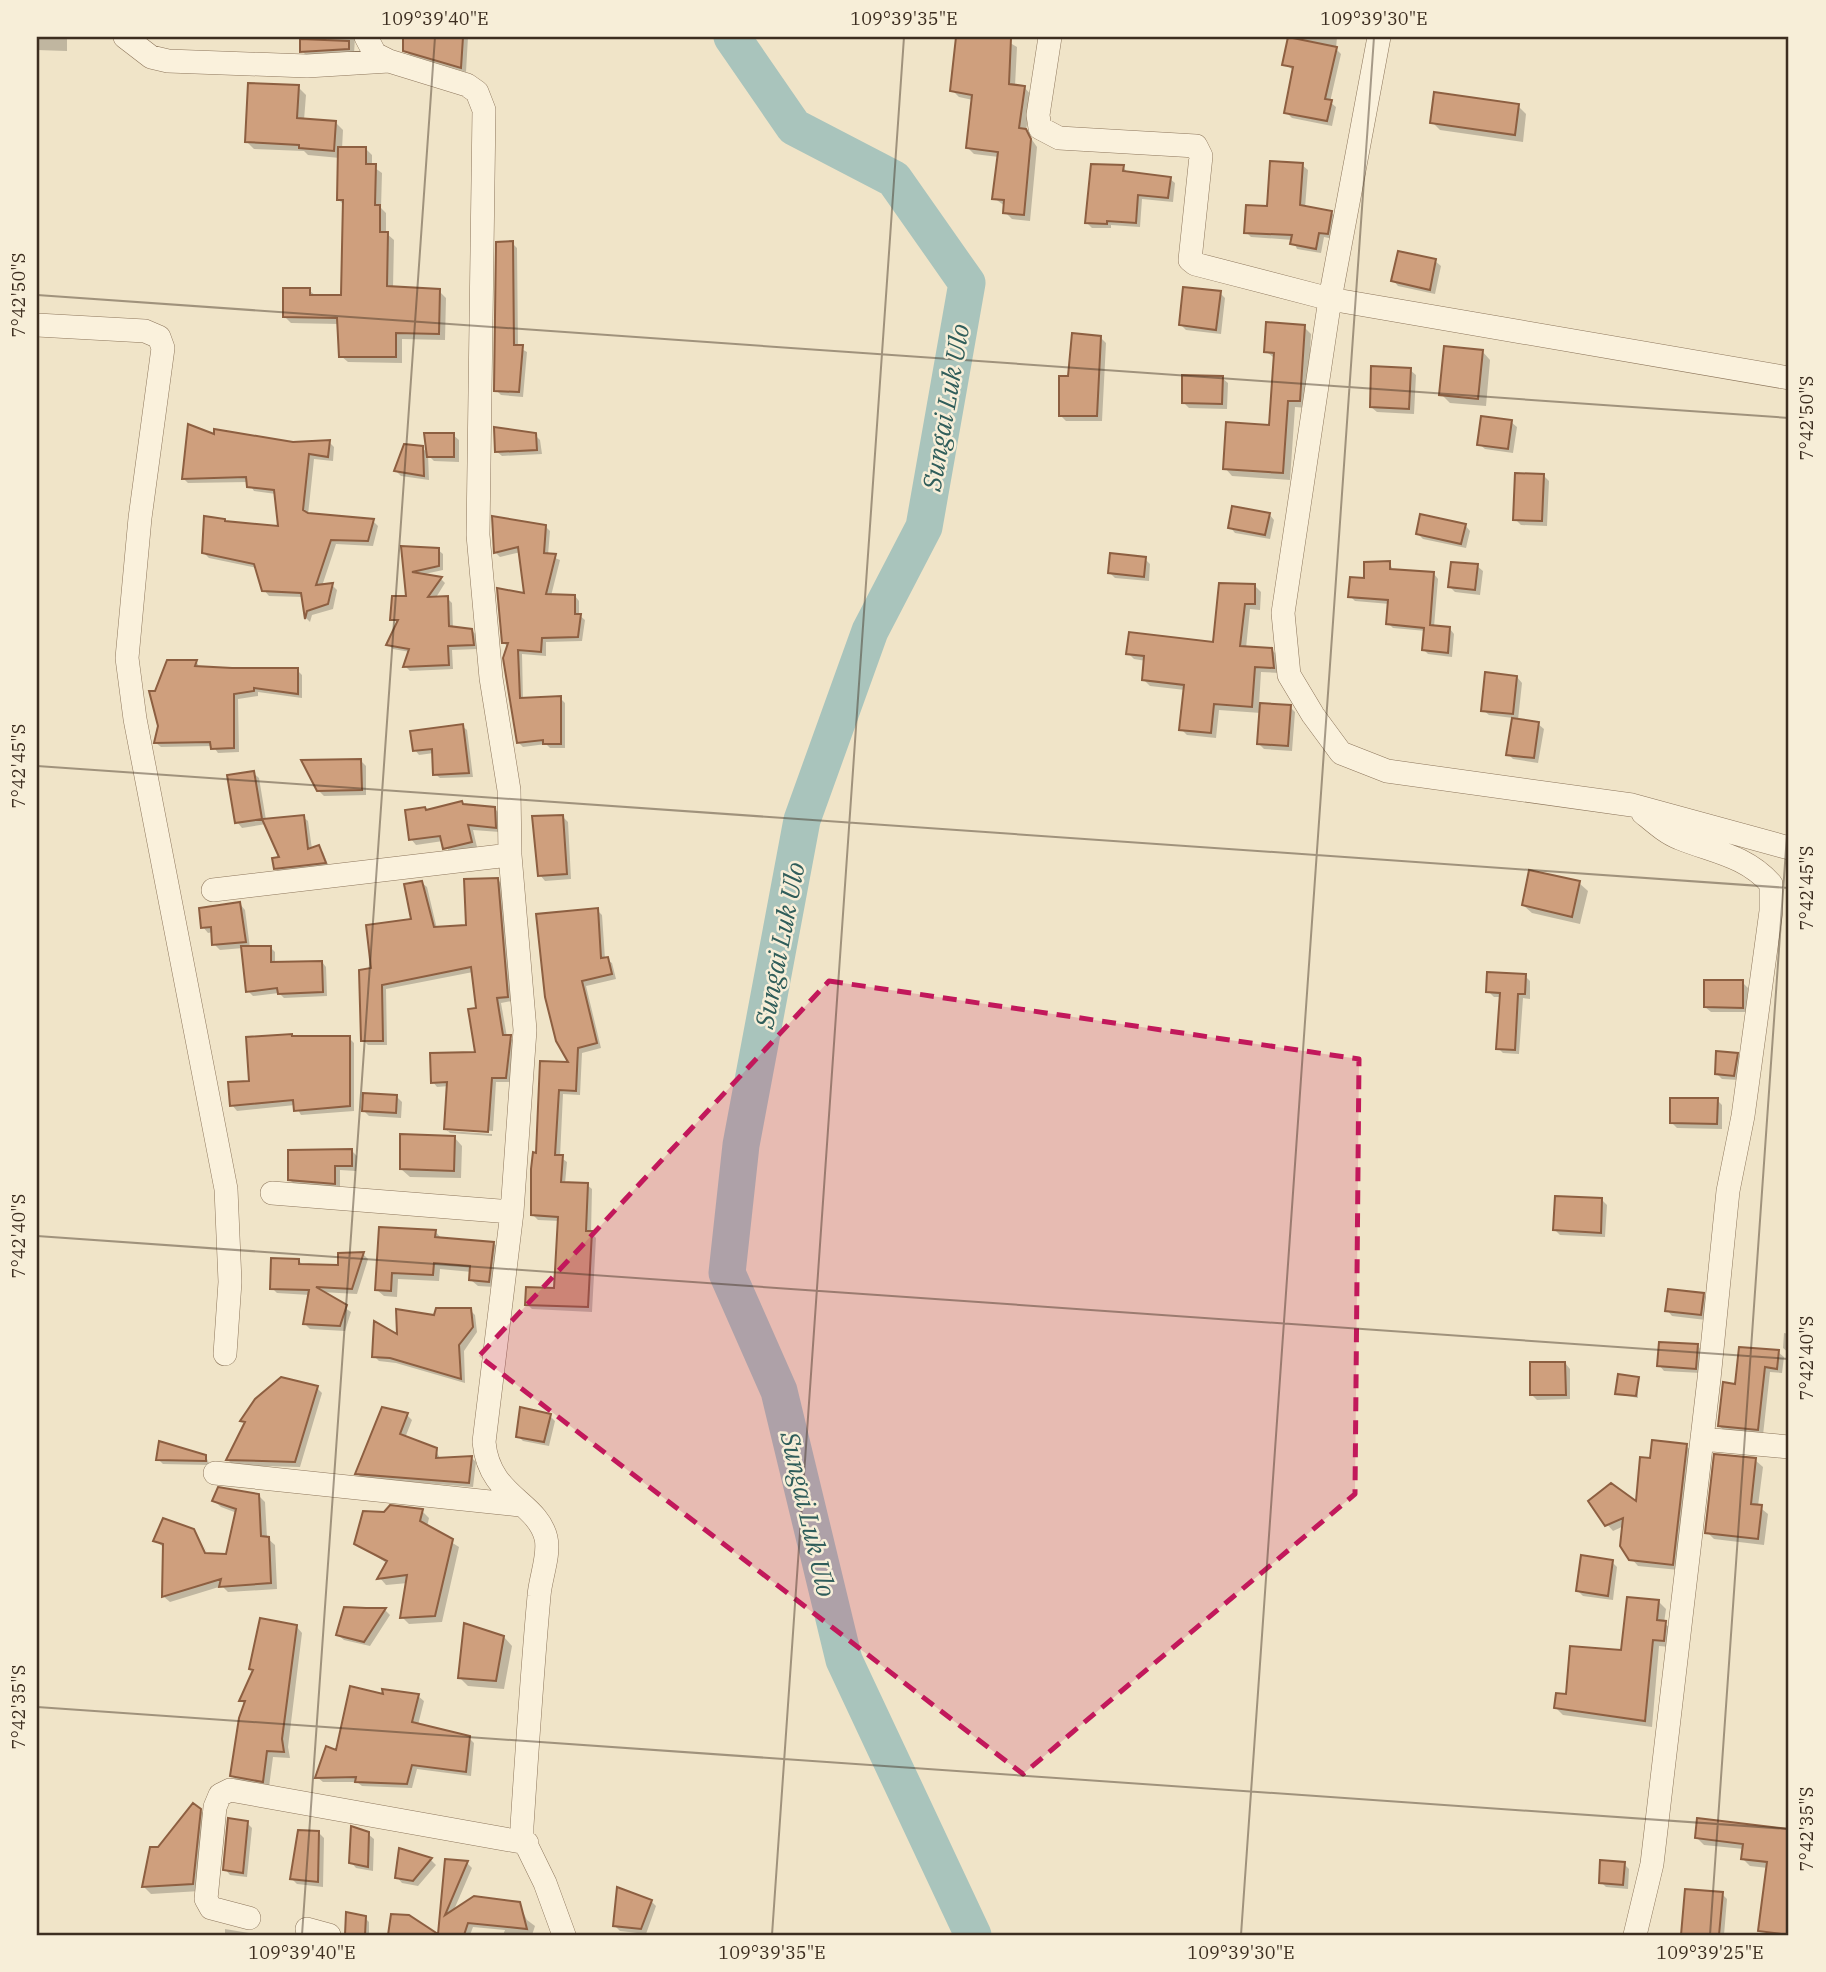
<svg xmlns="http://www.w3.org/2000/svg" width="1826" height="1972" font-family="'IBM Plex Serif',serif">
<rect width="100%" height="100%" fill="#f0e4c8"/>
<path fill="#0003" d="M37,37H67V51L37,50Z
M328,37H355L354,54L307,56L302,51L328,42Z
M405,37H468L466,72L410,55L405,50Z
M977,37H1006L1005,40L1017,47L1015,86L1025,88L1031,95L1026,131L1037,147L1030,221L1012,219L1005,212V206L994,198L999,157L974,154L967,147L973,100L959,97L952,90Z
M1290,37H1337L1336,49L1341,54L1330,102L1336,107L1332,126L1292,118L1286,112L1295,71L1284,64Z
M298,87L306,95L304,120L335,122L343,130L342,149H366L372,155V166L382,173L381,208L386,213V233L394,240L393,288L439,291L446,298L445,340L402,339V363L348,362L341,356L339,324L291,323L285,317L309,290L317,297H343L344,205L339,200L340,158L308,155L304,151L254,149L247,142Z
M1518,106L1526,114L1523,142L1440,130L1432,122Z
M1302,165L1308,170L1305,208L1331,212L1337,218L1333,239L1324,237L1321,253L1297,249L1293,240L1251,237L1246,232Z
M1123,167L1128,173L1170,179L1175,183L1173,202L1142,199L1140,227L1111,225V228H1092L1087,223Z
M512,243L517,248L518,347L527,352L523,397L501,395L496,390Z
M1435,261L1441,266L1435,294L1398,286L1393,280Z
M1220,293L1225,298L1221,334L1186,330L1180,324Z
M1304,327L1311,334L1307,408L1295,407L1290,480L1232,476L1225,468L1271,427L1276,359L1265,351Z
M1101,338L1106,343L1102,421H1066L1060,415L1069,378Z
M1482,351L1490,360L1486,406L1450,403L1441,394Z
M1410,370L1416,375L1414,414L1377,412L1371,407Z
M1222,378L1228,383L1227,409L1189,408L1183,402Z
M1511,422L1517,427L1513,453L1485,449L1479,444Z
M453,435L459,440V462L434,461L428,455L429,480L401,476L396,471L422,448L429,454Z
M535,435L540,440L542,454L502,456L496,451Z
M215,437L293,443L329,442L334,447L333,461L314,459L308,515L373,521L378,526L373,546L336,544L322,586L332,585L337,590L333,609L312,615L310,622L306,618L303,597L269,596L264,590L257,568L209,558L204,553L225,520L228,523L280,528L276,494L254,491L248,482L188,483L183,478Z
M1544,476L1549,481L1547,526L1521,525L1515,519Z
M1269,514L1274,520L1270,539L1235,533L1230,527Z
M1465,525L1470,531L1466,548L1423,539L1418,534Z
M545,526L550,531L548,555L560,560L551,596H575L579,601V615L585,620L582,641L546,642V656L522,654L523,700L560,698L565,703V748H550L546,744L523,747L518,742L509,648L504,643L526,595L521,552L500,557L495,552Z
M403,548L438,550L443,554V570L420,575L441,579L445,583L435,599L447,598L452,603L453,629L472,630L476,635L478,649L452,650L453,669L410,671L405,666L410,652L393,649L388,644L398,623L392,619L408,598Z
M1145,559L1150,564L1149,581L1115,578L1109,572Z
M1389,563L1394,571L1434,574L1438,579L1434,627L1450,629L1454,634L1452,657L1428,654L1424,650L1426,631L1393,628L1388,623L1390,604L1355,601L1350,596L1365,580Z
M1477,566L1483,571L1480,595L1455,592L1450,587Z
M1255,586L1261,592L1260,610L1250,609L1246,648L1272,650L1278,656L1280,673L1261,672L1259,705L1290,707L1295,712L1292,751L1264,749L1259,744L1261,713L1219,710L1216,738L1187,735L1181,729L1185,690L1150,686L1144,680L1146,661L1134,659L1128,653L1214,644Z
M196,661L200,668L297,670L302,675V698L258,692V696L238,699L239,752L218,753L213,746L161,747L156,743L159,726L156,693Z
M1517,677L1522,683L1518,720L1538,724L1544,729L1538,763L1513,759L1508,754L1513,718L1489,715L1483,710Z
M462,726L467,730L473,777L440,778L435,774L434,753L419,755L415,750Z
M361,761L366,766V795L324,796L318,790Z
M253,773L259,778L266,820L303,817L308,821L312,849L318,847L323,852L329,867L280,873L275,868L282,858L266,824L242,828L237,822Z
M462,803L494,808L500,814V832L473,830L477,847L450,853L443,841L416,845L411,839L425,808L427,811Z
M563,817L568,822L571,879L545,881L540,875Z
M497,879L502,884L512,1001L501,1003L507,1037L515,1041L510,1082H496L493,1131L448,1127V1131L445,1128L449,1086L437,1087L433,1082L477,1054L478,1009L473,972L386,989L387,1045H368L363,1040L373,970L413,921L422,883L427,887L437,929L467,927Z
M1579,883L1588,891L1580,924L1532,913L1523,905Z
M240,904L245,910L250,948L270,947L275,952V964L322,962L326,967L327,996L284,998L279,993L253,996L248,991L243,948L220,950L214,944L213,932L208,933L203,927Z
M597,910L602,915L605,959L612,963L616,979L586,986L601,1048L582,1053L580,1095L563,1094L560,1157L567,1162L565,1184L587,1185L592,1189L591,1233L596,1238L592,1312L532,1309L527,1304L555,1290L560,1221L538,1220L533,1215L541,1063H571L557,1041Z
M1525,976L1530,981V999L1523,998L1519,1054L1503,1053L1498,1048L1502,997H1494L1488,991Z
M1742,982L1748,988L1747,1012H1711L1705,1007Z
M349,1038L354,1043V1111L301,1115L295,1105L237,1111L232,1105Z
M1737,1054L1742,1060L1739,1080L1722,1079L1717,1074Z
M396,1096L402,1102L401,1118L369,1116L364,1111Z
M1717,1100L1722,1105V1129L1677,1128L1671,1122Z
M448,1131L492,1134V1136L450,1133Z
M454,1137L462,1146L461,1178L410,1177L401,1169Z
M352,1151L357,1156L356,1171L340,1170V1188L295,1185L290,1180Z
M1602,1200L1607,1205L1605,1237L1560,1235L1555,1230Z
M380,1228L435,1231L441,1238L494,1243L500,1250L495,1287L478,1286L471,1280L472,1272L440,1269L439,1281L398,1279L397,1297L384,1296L377,1290Z
M363,1254L368,1259L357,1294L321,1292L351,1312L345,1331L310,1329L305,1324L310,1295L277,1293L272,1288L299,1261L304,1266H340Z
M1703,1294L1708,1300L1706,1320L1672,1316L1667,1310Z
M470,1310L475,1315L477,1332L464,1351L465,1383L396,1363L379,1361L374,1356L399,1337L436,1317Z
M1784,1333L1789,1334V1353L1783,1348Z
M1698,1346L1703,1352L1701,1373L1664,1371L1659,1365Z
M1778,1352L1784,1357L1782,1373L1770,1372L1763,1435L1725,1431L1719,1426L1736,1386Z
M1565,1363L1570,1369V1399L1537,1400L1531,1394Z
M1638,1378V1398L1617,1394Z
M317,1388L322,1393L300,1467L233,1465L228,1460L246,1424L243,1421Z
M383,1409L407,1415L412,1420L405,1438L436,1450L440,1459L471,1457L476,1462L473,1487L362,1478L357,1473Z
M550,1416L555,1421L549,1446L523,1441L518,1436Z
M1686,1446L1693,1452L1679,1570L1638,1566L1631,1558L1624,1526L1613,1531L1607,1524L1637,1504L1651,1460Z
M206,1457L210,1465L163,1464L158,1459Z
M1755,1460L1763,1467L1758,1506L1768,1514L1764,1545L1714,1539L1707,1532Z
M258,1495L265,1502L267,1538L275,1545L277,1589L228,1592L222,1586L170,1602L163,1596L165,1548L155,1541L164,1520L208,1562L211,1561L200,1537L208,1555L228,1556L237,1513L221,1507L214,1501Z
M422,1511L429,1518L427,1527L459,1547L442,1622L409,1624L402,1617L408,1583L386,1585L380,1578L388,1564L356,1543Z
M1612,1562L1617,1567L1613,1600L1583,1596L1578,1591Z
M1659,1602L1666,1609L1664,1623L1673,1630L1670,1647L1659,1646L1652,1727L1563,1715L1556,1708L1623,1652Z
M346,1609L385,1610L390,1615L370,1646L344,1640L338,1635Z
M296,1626L302,1633L288,1747L290,1758L273,1757L269,1787L238,1782L232,1776L246,1705L241,1701Z
M504,1637L512,1646L504,1689L468,1686L459,1677Z
M418,1696L424,1701L418,1725L469,1738L474,1743L471,1776L417,1769L412,1788L362,1786L357,1782H323L317,1777L337,1752Z
M200,1810L208,1818L200,1891L151,1894L143,1886L159,1849Z
M1699,1820L1789,1830V1935L1781,1933L1768,1868L1750,1866L1743,1859L1744,1849L1704,1845L1696,1837Z
M247,1823L252,1828L247,1877L230,1875L225,1869Z
M319,1833L324,1838L323,1887L297,1884L292,1879Z
M368,1834L374,1839L373,1871L356,1868L351,1862Z
M401,1850L431,1860L436,1865L418,1886L402,1883L397,1877Z
M446,1861L467,1863L472,1868L453,1912L519,1904L527,1920L535,1926L532,1935H503L505,1930L473,1927L470,1935H440Z
M1624,1864L1629,1869L1628,1889L1606,1887L1601,1882Z
M1687,1891L1722,1894L1727,1899L1724,1935H1683Z
M651,1901L656,1906L646,1934L620,1931L615,1926Z
M365,1918L369,1922V1935L347,1933Z
M225,1929L249,1933L251,1935H225Z"/>
<g fill="none" stroke-linecap="round" stroke-linejoin="round">
<path stroke="#a9c4bc" stroke-width="37" d="M732,37L794,127L894,179L967,283L924,527L870,631L802,820L741,1145L727,1273L779,1391L844,1660L973,1935"/>
</g>
<path fill="#cf9f7d" stroke="#8d5f41" stroke-width="2" d="M403,37H463L461,68L403,51Z
M956,37L1011,38L1009,84L1025,86L1019,128L1026,129L1031,139L1024,215L1003,213L1004,200L992,199L998,152L966,148L972,95L950,91Z
M1288,37L1337,47L1325,99L1332,100L1327,121L1284,113L1293,67L1282,65Z
M300,39L349,41V49L300,52Z
M248,83L299,85L297,118L336,121L334,151L299,148V145L245,142Z
M1434,92L1519,104L1515,135L1430,123Z
M338,147H366V164H376L375,205H380V232H388L387,286L440,289L439,334L396,333V357H339L337,318L283,317V288H310V295H341L343,200H337Z
M1270,161L1303,163L1300,205L1332,211L1328,234L1319,233L1316,249L1290,244L1292,235L1244,233L1246,205L1267,206Z
M1091,164L1124,165L1123,171L1171,177L1168,198L1138,195L1136,223L1107,221V224L1085,223Z
M513,241L514,345H523L519,392L494,391L496,242Z
M1398,251L1436,259L1430,290L1391,281Z
M1183,287L1221,291L1216,330L1179,325Z
M1266,322L1305,325L1300,401H1288L1283,473L1223,469L1226,422L1269,425L1274,353L1264,352Z
M1072,333L1101,336L1097,416H1059V376H1068Z
M1444,346L1483,350L1478,399L1439,395Z
M1371,366L1411,368L1409,409L1370,407Z
M1182,375L1223,376L1222,404L1182,403Z
M1481,416L1512,420L1508,449L1477,445Z
M188,424L214,434V429L293,442L330,440L328,457L309,454L303,510L308,513L374,519L368,541L331,540L316,585L333,583L328,604L307,611L305,619L301,593L262,591L254,564L202,553L204,516L225,519V521L278,526L274,490L247,487L246,477L182,479Z
M494,427L536,433L537,450L495,452Z
M424,433H454V457H427Z
M404,444L423,446L424,476L394,471Z
M1515,473L1544,474L1542,521L1513,520Z
M1232,506L1270,513L1265,535L1228,528Z
M1420,514L1466,524L1461,544L1416,534Z
M492,516L546,525L544,553L556,554L546,594L575,595V614H581L578,637L542,638L541,652L518,650L520,698L561,696V744H543V740L517,743L503,658L508,643H502L497,588L524,593L518,547L494,553Z
M401,546L439,548V566L412,572L442,577L428,597L448,596L449,626L472,629L474,645L448,646L449,665L403,667L409,649L386,645L398,620H390L392,596H406Z
M1110,553L1146,557L1144,577L1108,573Z
M1390,561V569L1434,572L1430,625L1450,627L1448,653L1422,650L1424,628L1386,624L1388,600L1348,597L1350,577L1364,578V562Z
M1451,562L1478,564L1475,590L1448,587Z
M1219,583L1255,584V604H1245L1240,646L1272,648L1274,668L1255,667L1252,707L1214,704L1211,733L1179,730L1184,685L1142,680L1144,656L1126,654L1129,632L1213,642Z
M167,660H197L195,666L232,668H298V694L254,688V691L234,694V748L211,749L210,742L154,743L158,726L149,691H155Z
M1485,672L1517,676L1513,714L1481,711Z
M1260,703L1291,705L1288,746L1257,744Z
M1512,718L1539,722L1534,758L1506,755Z
M463,724L469,773L433,775L432,749L413,751L410,731Z
M361,759L362,790L317,791L301,760Z
M254,771L262,819L235,823L227,775Z
M462,801L463,804L495,807L496,828L468,825L472,842L443,849L440,836L409,840L405,810L425,807L426,810Z
M304,815L308,849L319,845L326,863L274,869L272,858L279,857L262,819Z
M563,815L567,874L538,876L532,816Z
M1529,870L1580,881L1572,917L1522,905Z
M498,878L508,997L497,998L503,1035H511L506,1078H492L488,1132L444,1129L447,1082L431,1083L430,1053L475,1052L468,1009L476,1008L471,967L382,985L383,1041H361L359,970L371,968L366,925L411,919L404,884L422,881L434,927L466,925L464,879Z
M240,902L246,942L212,945L211,927L201,928L199,908Z
M598,908L601,958L608,957L612,974L582,981L597,1043L578,1048L576,1091L559,1090L555,1155H563L561,1182L588,1183L586,1231H592L588,1307L525,1305L526,1287L554,1288L558,1217L531,1215V1169L533,1152L536,1153L540,1061L568,1062L556,1041L545,997L536,914Z
M241,946H271V962L322,961L323,992L278,994L277,988L246,992Z
M1487,972L1526,974L1525,994H1518L1515,1050L1496,1049L1500,993L1486,992Z
M1704,980H1743V1008L1704,1007Z
M292,1034V1036H350V1106L294,1111L293,1100L230,1106L228,1082L249,1081L246,1037Z
M1716,1051L1738,1053L1734,1076L1715,1074Z
M363,1093L397,1095L396,1113L362,1111Z
M1670,1098H1718L1717,1124L1670,1123Z
M400,1134L455,1136L454,1171L400,1169Z
M352,1149V1166H335V1184L288,1180V1150Z
M1555,1196L1602,1198L1601,1233L1553,1230Z
M379,1227L436,1230L435,1237L494,1242L489,1282L469,1280L470,1266L434,1263L433,1275L392,1273L391,1291L375,1290Z
M364,1252L352,1289L316,1287L347,1305L340,1326L303,1324L309,1290L270,1289L271,1258L299,1259V1264L338,1265V1253Z
M1668,1289L1704,1293L1701,1315L1665,1311Z
M436,1308H471L473,1327L459,1345L461,1379L390,1358L372,1357L374,1321L397,1334L396,1309L434,1315Z
M1659,1342L1698,1344L1696,1369L1657,1366Z
M1739,1347L1779,1350L1777,1369L1765,1367L1758,1430L1718,1426L1723,1382L1735,1384Z
M1530,1362H1565L1566,1395H1530Z
M1618,1374L1639,1377L1636,1396L1615,1394Z
M281,1377L318,1386L295,1462L226,1460L245,1422L240,1421L255,1399Z
M382,1407L408,1413L400,1434L437,1448L436,1458L472,1456L469,1483L355,1474Z
M520,1407L551,1414L544,1442L516,1437Z
M1652,1440L1687,1444L1673,1565L1629,1560L1620,1546L1623,1518L1605,1526L1588,1501L1611,1483L1636,1501L1640,1457L1650,1458Z
M159,1441L206,1455V1461L156,1460Z
M1714,1454L1756,1458L1751,1504L1762,1505L1758,1539L1705,1533Z
M218,1487L259,1494L261,1536L269,1537L271,1583L219,1587L221,1579L162,1597L163,1544L153,1541L163,1518L194,1529L205,1553L226,1554L236,1509L212,1501Z
M390,1505L423,1509L420,1521L453,1539L435,1616L400,1618L407,1575L377,1579L387,1561L354,1544L363,1511L384,1512Z
M1581,1555L1613,1560L1608,1596L1576,1591Z
M1627,1597L1659,1600L1657,1620L1666,1621L1664,1641L1653,1640L1645,1721L1554,1708L1556,1693L1566,1694L1570,1646L1621,1650Z
M344,1607L366,1608H386L364,1642L336,1635Z
M260,1618L297,1625L282,1739L284,1752L267,1751L263,1782L230,1776L239,1718L245,1701H239L253,1670L249,1669Z
M464,1623L504,1636L496,1681L458,1678Z
M350,1686L383,1694L382,1689L419,1694L412,1722L470,1736L466,1772L412,1765L407,1784L355,1782L356,1777L315,1778L326,1746L336,1750Z
M193,1803L201,1809L193,1884L142,1887L150,1847H158Z
M228,1818L248,1821L243,1873L223,1870Z
M1697,1818L1789,1829V1935L1758,1931L1767,1862L1741,1859L1743,1844L1695,1838Z
M351,1826L369,1832L368,1867L349,1863Z
M298,1830L319,1831L318,1882L290,1879Z
M399,1848L432,1858L413,1881L395,1878Z
M445,1859L468,1861L445,1915L474,1896L520,1902L527,1929L468,1923L464,1935H388L391,1914L409,1915L438,1934Z
M1600,1860L1625,1862L1623,1885L1599,1883Z
M617,1887L652,1900L641,1929L613,1926Z
M1685,1889L1723,1892L1719,1935H1681Z
M346,1912L366,1916L365,1935H345Z"/>
<g fill="none" stroke-linecap="round" stroke-linejoin="round">
<g stroke="#8d765c" stroke-width="24">
<path id="street" d="M125,37L151,57L168,61L307,66L389,61
M366,37L375,54L389,61L467,85L477,92L484,110L478,535L491,678L509,790L510,855L525,1030L512,1212L484,1442C489,1497 537,1501 546,1538C550,1555 540,1579 539,1596C532,1673 527,1750 522,1826V1836L545,1883L564,1935
M1050,37L1038,115L1040,128L1059,138L1196,146L1201,156L1190,260L1195,264L1330,299L1283,613L1289,675L1313,715L1341,753L1387,771L1632,805L1789,848
M1379,37L1330,299L1789,378
M37,325L145,331L159,337L163,348L140,518L127,658L135,719L226,1189L230,1282L225,1354
M213,890L510,855
M272,1193L512,1212
M1702,1439L1789,1447
M215,1473L520,1505
M249,1918L211,1908L206,1899L215,1807L220,1795L230,1790L527,1843
M307,1929L329,1935
M1635,1935L1652,1864L1709,1379L1728,1191L1743,1116L1771,911V884C1745,855 1713,852 1679,838C1666,833 1654,822 1643,813"/>
</g>
<use href="#street" stroke="#faf1dc" stroke-width="23"/>
</g>
<path fill="#c2185b" fill-opacity="0.2" stroke="#c2185b" stroke-width="5" stroke-dasharray="14 9" stroke-linejoin="round" d="M829,981L1359,1059L1355,1494L1023,1774L479,1356Z"/>
<path fill="none" stroke="#3d2e20" stroke-width="2" stroke-opacity="0.45" d="M37,295L1789,418M37,766L1789,888M37,1236L1789,1359M37,1707L1789,1829M302,1935L435,37M772,1935L904,37M1241,1935L1374,37M1710,1935L1789,806"/>
<g text-anchor="middle" dominant-baseline="central" stroke-width="5" stroke-linejoin="round" paint-order="stroke">
<g font-size="26" font-style="italic" fill="#2f5d5a" stroke="#f7eed8">
<text transform="translate(945 407) rotate(-80)">Sungai Luk Ulo</text>
<text transform="translate(779 945) rotate(-79)">Sungai Luk Ulo</text>
<text transform="translate(809 1514) rotate(77)">Sungai Luk Ulo</text>
</g>
</g>
<rect width="1826" height="1972" fill="none" stroke="#f7eed8" stroke-width="77"/>
<rect x="38" y="38" width="1749" height="1896" fill="none" stroke="#3d2e20" stroke-width="2.5"/>
<g font-size="18" text-anchor="middle" fill="#3d2e20">
<text x="435" y="25">109°39'40"E</text>
<text x="904" y="25">109°39'35"E</text>
<text x="1374" y="25">109°39'30"E</text>
<text transform="translate(19 295) rotate(-90)" y="6">7°42'50"S</text>
<text transform="translate(1807 418) rotate(-90)" y="6">7°42'50"S</text>
<text transform="translate(19 766) rotate(-90)" y="6">7°42'45"S</text>
<text transform="translate(1807 888) rotate(-90)" y="6">7°42'45"S</text>
<text transform="translate(19 1236) rotate(-90)" y="6">7°42'40"S</text>
<text transform="translate(1807 1358) rotate(-90)" y="6">7°42'40"S</text>
<text transform="translate(19 1707) rotate(-90)" y="6">7°42'35"S</text>
<text transform="translate(1807 1829) rotate(-90)" y="6">7°42'35"S</text>
<text x="302" y="1959">109°39'40"E</text>
<text x="772" y="1959">109°39'35"E</text>
<text x="1241" y="1959">109°39'30"E</text>
<text x="1710" y="1959">109°39'25"E</text>
</g>
</svg>
